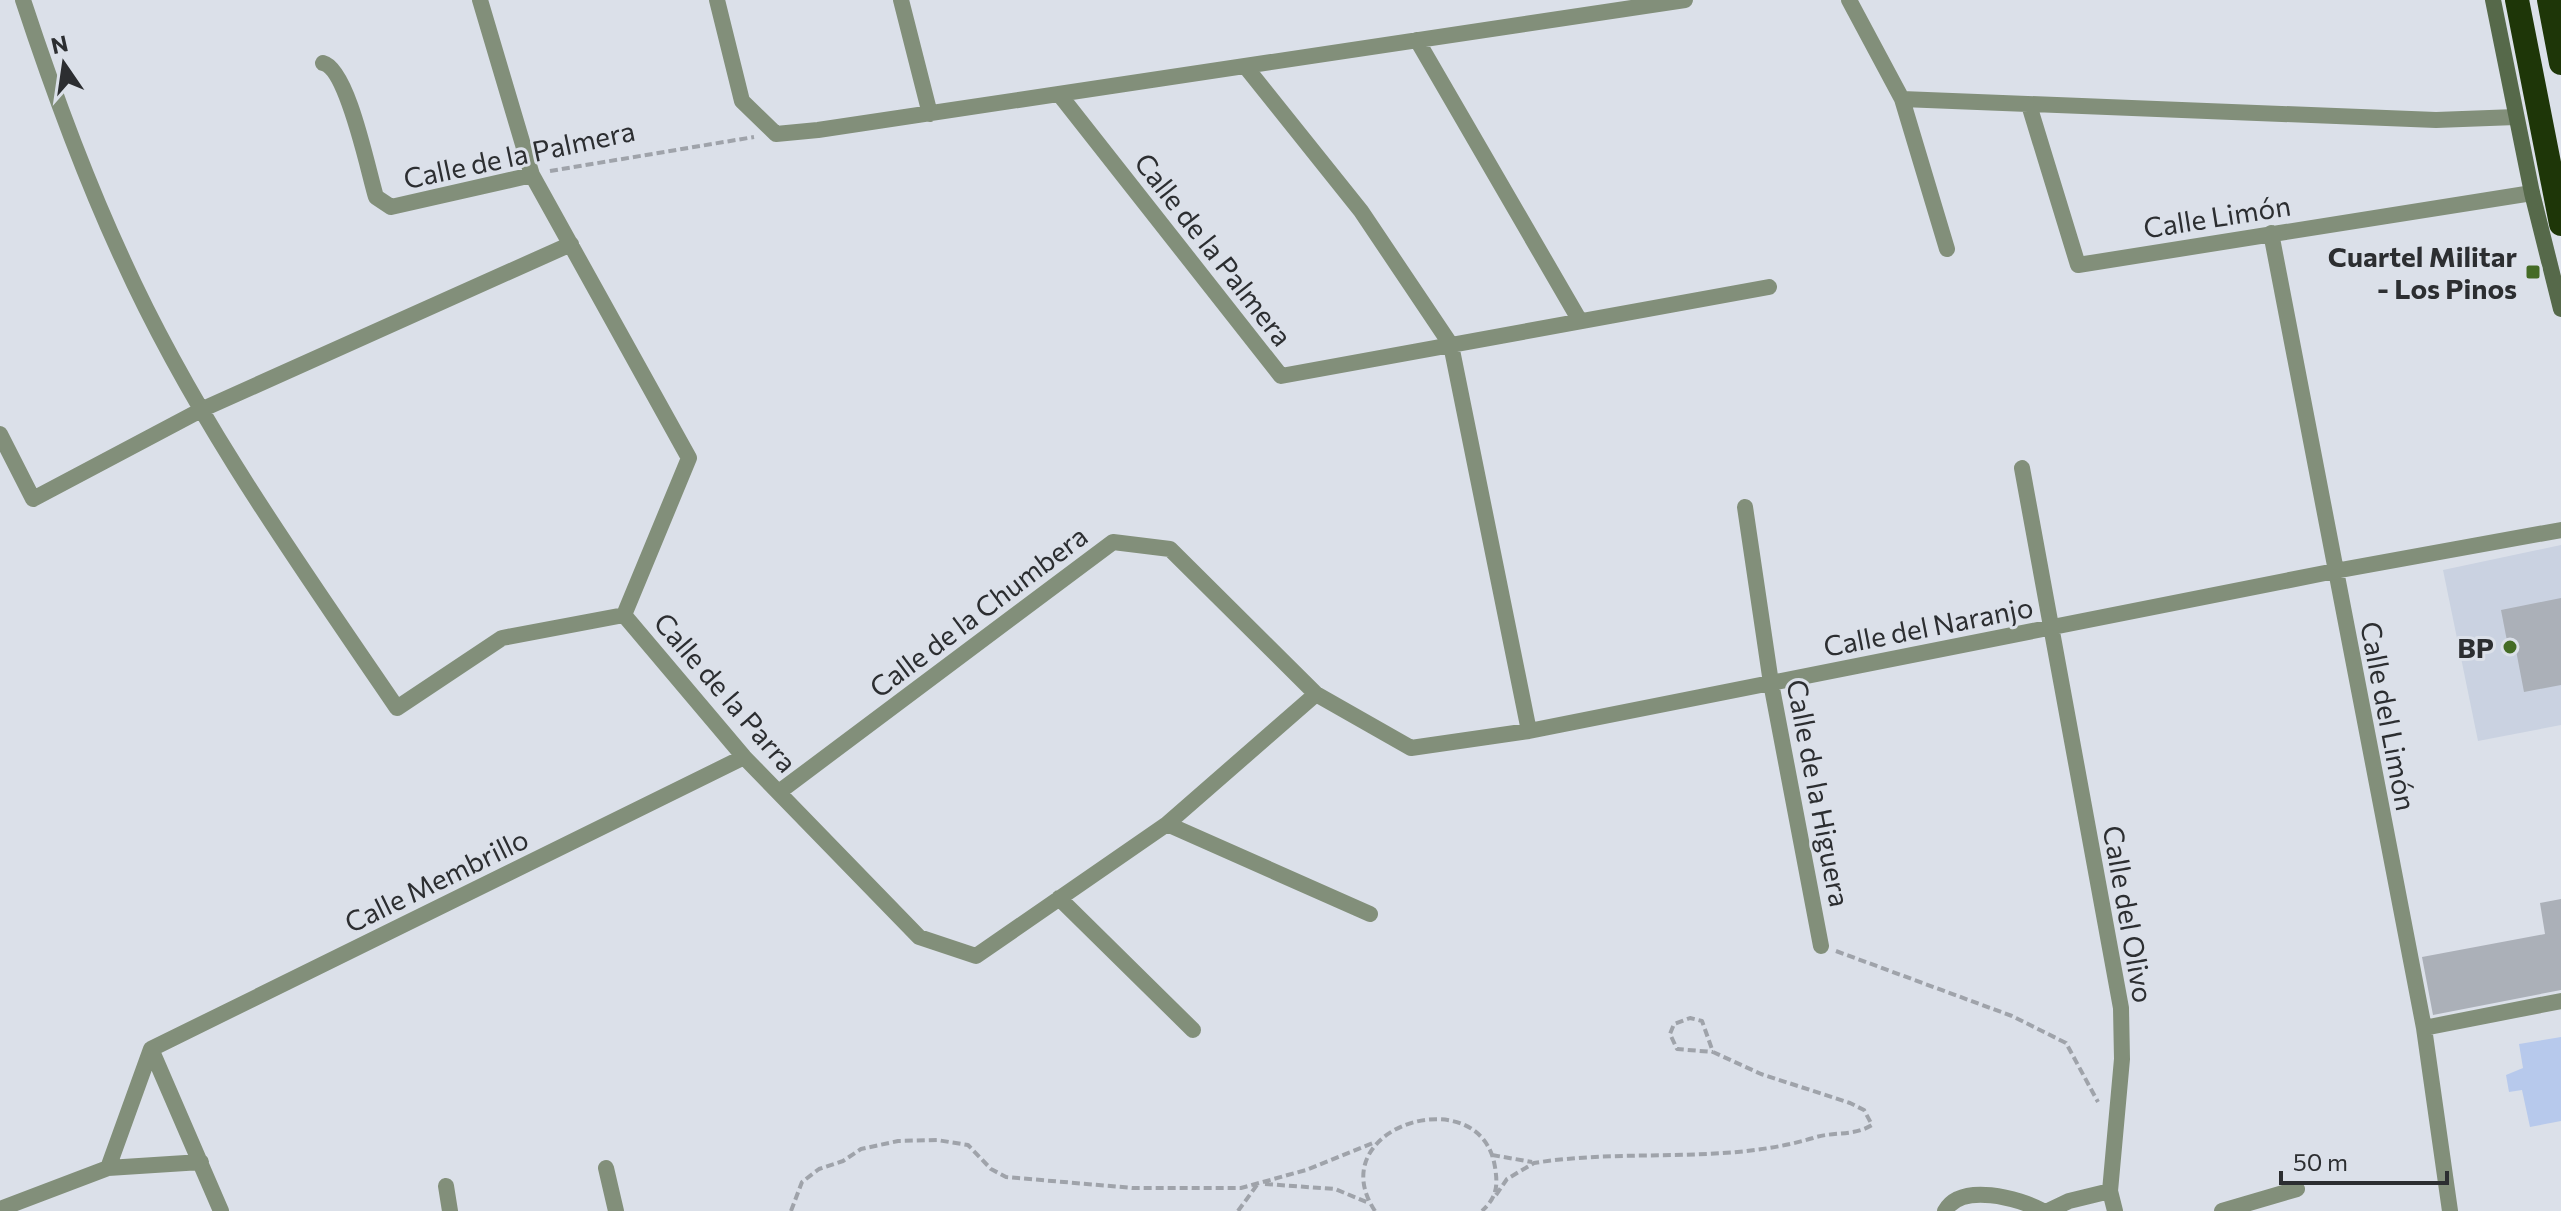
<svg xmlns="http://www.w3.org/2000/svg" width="2561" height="1211" font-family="Commissioner,sans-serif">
<rect width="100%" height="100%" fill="#dbe0e9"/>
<path fill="#cad2e1" d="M2561,545V725L2478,741L2443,570Z"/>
<path fill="#b7c9ec" d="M2561,1037V1121L2530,1127L2522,1090L2509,1092L2506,1075L2523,1068L2519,1044Z"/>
<path fill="#abb0b8" d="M2561,598V685L2524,692L2514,640L2507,641L2501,610Z
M2561,899V990L2433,1015L2422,957L2545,934L2540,903Z"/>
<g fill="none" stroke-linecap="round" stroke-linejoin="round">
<path stroke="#9fa3aa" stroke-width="4" stroke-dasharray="8 4" stroke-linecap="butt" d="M550,171L754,137
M1836,951L2012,1016L2066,1043L2098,1102
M1492,1155L1532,1162
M1265,1184L1335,1189L1369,1203
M1496,1195L1507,1179L1534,1163C1626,1148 1724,1165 1813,1138C1834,1131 1852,1137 1872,1125L1864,1110L1850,1103L1761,1074L1713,1052L1702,1021L1690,1018L1674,1024L1670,1034L1677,1049L1713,1052
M791,1211L802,1182L819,1169L843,1161L861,1149L898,1141L937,1140L968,1145L991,1169L1006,1177L1133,1188H1241L1306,1170L1373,1143
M1238,1211L1257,1185
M1375,1211C1319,1127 1481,1077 1495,1167C1498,1186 1497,1197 1482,1211"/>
<path stroke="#828f7a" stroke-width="16" d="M23,0C52,88 84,176 123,260C195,419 299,564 397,708L502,638L624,615
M480,0L532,175L689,458L624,615L744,757L919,937L976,956L1167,824L1316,694
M717,0L742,101L776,134L818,130L1685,0
M901,0L930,114
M1849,0L1902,99L1947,249
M1417,40L1580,321
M323,63C348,69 368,171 376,197L391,207L532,175
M1245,66L1361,211L1451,345L1529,731
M1059,94L1281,376L1769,287
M1902,99L2436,120L2516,117
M2029,105L2078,265L2532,193
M2271,233L2424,1028L2450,1211
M0,434L33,499L203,409L571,244
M2022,468L2121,1008L2122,1059L2110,1191L2115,1211
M1745,507L1771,683L1821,946
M779,792L1113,542L1170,549L1316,694L1411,748L1529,731L2335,571L2561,530
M1167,824L1370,914
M1059,898L1193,1030
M2424,1028L2561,1001
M151,1049L744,757
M151,1049L221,1211
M108,1168L151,1049
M606,1168L616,1211
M446,1186L450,1211
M0,1209L108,1168L201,1162
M1945,1211C1961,1182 2019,1198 2043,1211
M2048,1211L2069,1201L2110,1191
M2222,1211L2297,1189"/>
<path stroke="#56694a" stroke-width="16" d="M2493,0L2532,193L2561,309"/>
<path stroke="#1e3608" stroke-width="24" d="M2517,0L2561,224
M2549,0L2561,63"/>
</g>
<g fill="#446b25" stroke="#dbe0e9" stroke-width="3">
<rect x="2525" y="264" width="16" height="16" rx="4"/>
<circle cx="2510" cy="647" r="8"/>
</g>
<g text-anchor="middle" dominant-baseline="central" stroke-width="6" stroke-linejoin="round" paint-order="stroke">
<g font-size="28" fill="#2c2e31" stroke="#dbe0e9">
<text transform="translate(519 154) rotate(-12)">Calle de la Palmera</text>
<text transform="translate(2217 216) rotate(-9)">Calle Limón</text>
<text transform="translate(1214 249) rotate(52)">Calle de la Palmera</text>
<text transform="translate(978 611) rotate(-37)">Calle de la Chumbera</text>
<text transform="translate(1928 626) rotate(-11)">Calle del Naranjo</text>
<text transform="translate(726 692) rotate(49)">Calle de la Parra</text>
<text transform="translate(2389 716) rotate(79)">Calle del Limón</text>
<text transform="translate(1819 793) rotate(79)">Calle de la Higuera</text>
<text transform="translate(436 880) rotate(-26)">Calle Membrillo</text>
<text transform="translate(2129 914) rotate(80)">Calle del Olivo</text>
</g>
<g font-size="28" font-weight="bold" fill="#2c2e31" stroke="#dbe0e9" text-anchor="end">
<text x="2517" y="256">Cuartel Militar<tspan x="2517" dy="32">- Los Pinos</tspan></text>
<text x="2494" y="647">BP</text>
</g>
</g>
<g transform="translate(64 64) rotate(347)" stroke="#dbe0e9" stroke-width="6" paint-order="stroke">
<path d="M0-6L14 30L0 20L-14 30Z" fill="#2c2e31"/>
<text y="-12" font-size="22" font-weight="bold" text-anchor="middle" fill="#2c2e31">N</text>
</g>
<path d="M2281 1171v12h166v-12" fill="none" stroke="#2c2e31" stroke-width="4"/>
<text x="2293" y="1171" font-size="24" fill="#2c2e31" stroke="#dbe0e9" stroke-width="6" paint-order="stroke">50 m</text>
</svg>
